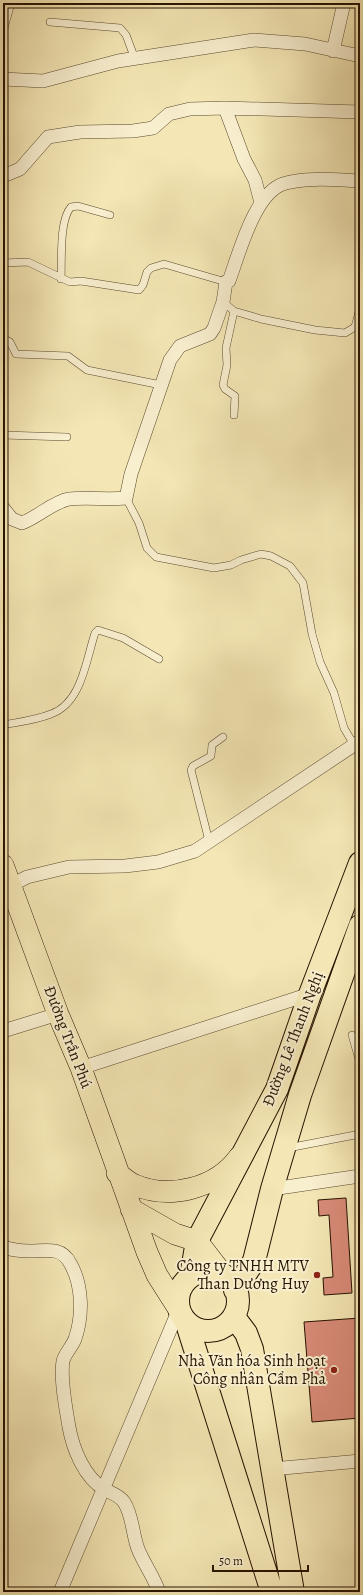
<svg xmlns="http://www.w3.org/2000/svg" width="363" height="1595" font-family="Alegreya,serif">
<rect width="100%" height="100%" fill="#f4e7b5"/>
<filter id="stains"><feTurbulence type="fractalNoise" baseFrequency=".005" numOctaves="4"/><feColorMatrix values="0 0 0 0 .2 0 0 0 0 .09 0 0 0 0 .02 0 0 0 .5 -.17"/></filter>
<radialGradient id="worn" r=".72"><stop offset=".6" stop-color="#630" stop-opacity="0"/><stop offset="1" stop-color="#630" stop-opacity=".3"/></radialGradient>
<path fill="#d88b78" stroke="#271300" d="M346,1198L352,1293L324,1295L323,1278L333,1277L329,1215L319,1216L318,1200Z
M360,1318V1418L312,1422L304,1322Z"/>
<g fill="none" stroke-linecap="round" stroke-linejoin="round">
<g stroke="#5a482d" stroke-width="8">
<path id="service" d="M50,22L120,28L126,35L135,59
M3,32L11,3
M3,263L28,262L70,282L81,281L139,290L143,285L147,272L151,268L164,264L226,282
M61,279C62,261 59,220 71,207L78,206L110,215
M223,302L234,311L261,319L315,330L345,333L355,327L360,308
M234,311L226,348L227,365L223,385L225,389L235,396L234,415
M3,338L10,342L16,354L68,356L87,370L161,385
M3,435L67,437
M126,498L139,523L147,548L156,557L214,568L231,565L241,560L261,554L271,556L290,566L303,583L312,634L320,662L334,693L344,728L354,745
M3,725C19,722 36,720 51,714C82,703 86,660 95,633L98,630L123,638L159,659
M209,841L191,770L193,766L211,756L212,745L223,737
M352,1035L360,1063
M288,1148L360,1134"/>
</g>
<g stroke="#5a482d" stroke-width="14">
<path id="minor" d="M333,51L344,3
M3,79L43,81L118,61L254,40L305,44L360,56
M225,108L244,159L255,180L261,203
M3,176L20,169L48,137L80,132L133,131L153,128L169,114L190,109L225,108L360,112
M3,508L12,519L22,523C38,517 53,502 69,499C88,497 107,500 126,498L131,474L170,360L180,346L210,334L214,328L223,302L226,282L229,281C239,254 255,190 286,183C309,177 336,180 360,181
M10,886L27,877L69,867L125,866L158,862L195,851L360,741
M3,1031L58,1014
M81,1068L310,994
M272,1189L360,1176
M3,1247C12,1250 20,1251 30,1251C45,1251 61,1246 70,1263C83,1285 83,1316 75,1339C72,1347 65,1353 63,1361C60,1379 66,1409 69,1427C73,1449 84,1477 104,1489C111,1493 119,1495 124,1502C133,1516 132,1533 138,1549C144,1564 154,1577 159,1592
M272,1469L360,1461
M60,1592L179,1309"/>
</g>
<g stroke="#271300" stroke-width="22">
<path id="primary" d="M3,865L58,1014L81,1068L147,1252L157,1275L178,1308
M117,1173C123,1177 129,1183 135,1185C170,1200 217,1188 239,1157
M131,1209L175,1234L197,1241L224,1276"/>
</g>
<g stroke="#271300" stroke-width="24">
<path id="trunk" d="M178 1301a30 30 0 1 1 60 0a30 30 0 1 1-60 0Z
M191,1276L197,1241L277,1089L310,994L360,863
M235,1290L254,1261L272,1189L300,1095L360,926
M234,1317L246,1333L252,1349L293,1592
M187,1324L272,1592"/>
</g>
<use href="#service" stroke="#f8efcf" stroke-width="7"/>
<use href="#minor" stroke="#f8efcf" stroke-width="13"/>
<use href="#primary" stroke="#f4e7b5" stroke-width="21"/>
<use href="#trunk" stroke="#f4e7b5" stroke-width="22"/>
</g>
<g fill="#8f2418" stroke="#f8efcf" stroke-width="1.5">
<circle cx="317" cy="1275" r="4"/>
<circle cx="334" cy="1370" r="4"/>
</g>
<g text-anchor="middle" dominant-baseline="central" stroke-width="4" stroke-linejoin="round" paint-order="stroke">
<g font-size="16" fill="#271300" stroke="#f8efcf">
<text transform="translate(68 1037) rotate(69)">Đường Trần Phú</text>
<text transform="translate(293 1039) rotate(-69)">Đường Lê Thanh Nghị</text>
</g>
<g font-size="16" fill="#271300" stroke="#f8efcf" text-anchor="end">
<text x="309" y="1266">Công ty TNHH MTV<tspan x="309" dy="18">Than Dương Huy</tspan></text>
<text x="326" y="1361">Nhà Văn hóa Sinh hoạt<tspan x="326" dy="18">Công nhân Cẩm Phả</tspan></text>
</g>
</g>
<rect width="363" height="1595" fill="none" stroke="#f4e7b5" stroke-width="16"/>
<rect x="4" y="4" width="355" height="1587" fill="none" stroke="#271300" stroke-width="2"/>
<rect x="8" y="8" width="347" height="1579" fill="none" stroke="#271300"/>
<path d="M213 1565v6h95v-6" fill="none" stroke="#271300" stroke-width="2"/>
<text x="219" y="1565" font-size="12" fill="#271300" stroke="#f8efcf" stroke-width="3" paint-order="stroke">50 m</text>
<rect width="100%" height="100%" filter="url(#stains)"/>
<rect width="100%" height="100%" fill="url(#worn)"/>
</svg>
